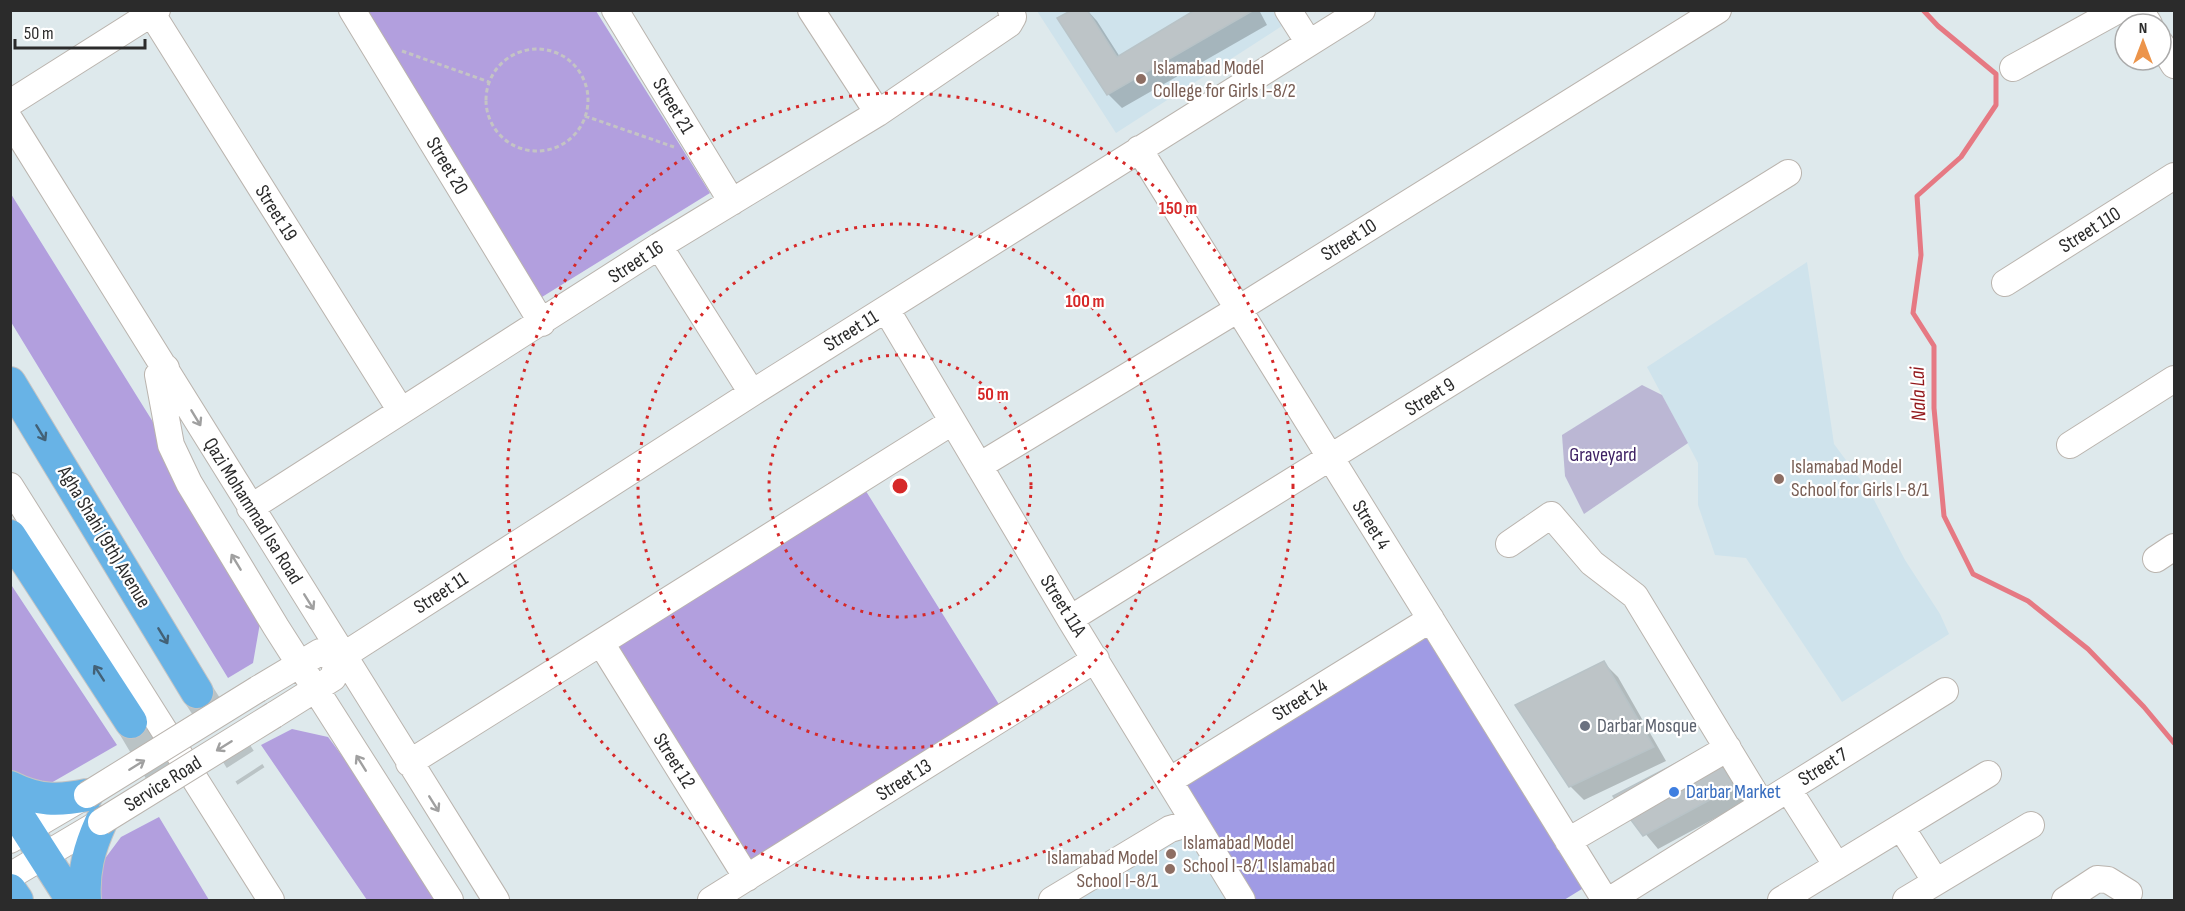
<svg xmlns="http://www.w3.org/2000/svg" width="2185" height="911" font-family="'Sofia Sans Condensed',sans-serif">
<rect width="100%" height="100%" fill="#dee9ec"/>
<path fill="#cfe3ec" d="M1037,11H1277L1285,24L1116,133Z
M1807,262L1834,444L1871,494L1905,560L1940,614L1949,634L1842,702L1746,558L1715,555L1698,505V463L1647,367Z
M1194,822L1242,900H1052Z"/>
<path fill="#b29fde" d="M363,11H596L710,193L542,297Z
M11,194L153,422L260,623L253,663L228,678L11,322Z
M864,488L1000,706L747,868L612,646Z
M10,583L117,745L51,783L11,774Z
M292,729L328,737L367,789L437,900H367L261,745Z
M159,817L209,900H101L95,872L121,837Z"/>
<path fill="#bbb7d4" d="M1642,385L1662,395L1688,443L1584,514L1565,476L1562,435Z"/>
<path fill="#a09be4" d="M1431,619L1590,884L1564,900H1245L1169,781Z"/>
<path fill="#0003" d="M1087,10L1097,21L1120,57L1197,10H1259L1267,25L1122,108L1108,94Z
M1604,663L1618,677L1666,761L1584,800L1570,786Z
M1725,761L1747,801L1658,849L1615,797Z"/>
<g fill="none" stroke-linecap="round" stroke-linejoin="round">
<path stroke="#e67983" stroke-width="5" d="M1923,10L1938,26L1996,74V105L1961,157L1917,196L1921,255L1913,313L1934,346V408L1944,516L1973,574L2028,601L2088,649L2144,707L2174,743"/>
</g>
<path fill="#bdc4c7" stroke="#b8c3c7" stroke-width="1.5" d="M1072,10H1087L1117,57L1195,10H1254L1107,95L1057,18Z
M1604,661L1654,747L1569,787L1515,705Z
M1711,745L1734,787L1643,836L1613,796Z"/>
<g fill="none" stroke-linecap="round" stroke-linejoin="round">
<path stroke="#bac3c5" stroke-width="32" stroke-dasharray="32 16" stroke-linecap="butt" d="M197,692L251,776
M131,722L178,801"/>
<g stroke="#bab4ae" stroke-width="28">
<path id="minor" d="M352,10L542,323
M615,10L732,202
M811,10L878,113
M1288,10L1309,43
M2140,10L2149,24
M152,14L401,411
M2161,44L2174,65
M2013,68L2118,10
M10,103L157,10
M10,120L496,900
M1139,149L1605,900
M659,246L752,393
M2005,283L2174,176
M886,309L1070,619L1242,900
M166,368L158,375L171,445L189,483L276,627L450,900
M2070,445L2174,379
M979,466L1240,308L1718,10
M10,486L271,900
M250,508L659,246L878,113L1009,24L1013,17L1011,10
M1509,544L1551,515L1592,563L1635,596L1762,805
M2156,559L2174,547
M1070,619L1788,173
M601,643L747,878
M338,659L752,393L1362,10
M258,689L320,652L338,659
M274,715L333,678L338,659
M409,763L952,422
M1169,781L1431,619
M1788,789L1837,866
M1901,827L1936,882
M10,840L85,796
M1568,841L1728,748
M10,876L101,822
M711,900L1096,659
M1052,900L1170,829L1194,822
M1610,900L1945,691
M1781,900L1988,774
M1906,900L2031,825
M2065,900L2097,879L2108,880L2129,893"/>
</g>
<g stroke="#c4c4c4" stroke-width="34">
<path id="major" d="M10,383L197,692
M10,536L131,722
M10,787C38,801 58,801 87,795
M10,803L72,900
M10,890L17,900
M85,900C83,871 89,849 101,822"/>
</g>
<path stroke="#c4c4c4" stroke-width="3" stroke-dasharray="4.5 3" stroke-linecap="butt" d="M486 100a51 51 0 1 1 102 0a51 51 0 1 1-102 0Z
M402,51L489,82
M585,116L674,147"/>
<use href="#minor" stroke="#fff" stroke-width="26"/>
<use href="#major" stroke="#68b3e6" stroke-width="32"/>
<g stroke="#bab4ae" stroke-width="28" stroke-linecap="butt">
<path id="minor-bridge" d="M87,795L258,689
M101,822L274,715"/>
</g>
<use href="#minor-bridge" stroke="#fff" stroke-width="26"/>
</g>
<defs><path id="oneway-shaft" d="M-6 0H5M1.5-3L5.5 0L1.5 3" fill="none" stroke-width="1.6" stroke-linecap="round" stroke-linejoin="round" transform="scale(1.5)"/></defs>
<g stroke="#a0a0a0">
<use href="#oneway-shaft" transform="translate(196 418) rotate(59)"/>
<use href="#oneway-shaft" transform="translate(236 562) rotate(-121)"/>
<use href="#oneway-shaft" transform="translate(309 602) rotate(58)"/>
<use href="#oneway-shaft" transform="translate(224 746) rotate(148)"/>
<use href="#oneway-shaft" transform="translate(361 763) rotate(-122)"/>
<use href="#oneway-shaft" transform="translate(137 765) rotate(-32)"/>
<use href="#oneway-shaft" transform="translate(434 804) rotate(58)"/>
</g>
<g stroke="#436176">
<use href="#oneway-shaft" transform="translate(41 433) rotate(59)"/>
<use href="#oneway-shaft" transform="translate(163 636) rotate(59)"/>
<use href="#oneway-shaft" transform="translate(99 673) rotate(-123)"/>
</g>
<g fill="none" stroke="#d62828" stroke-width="3" stroke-dasharray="3 6">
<circle cx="900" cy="486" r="131"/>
<circle cx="900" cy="486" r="262"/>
<circle cx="900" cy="486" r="393"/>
</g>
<g fill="#8d6e63" stroke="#fff" stroke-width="2">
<circle cx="1141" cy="79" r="6"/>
<circle cx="1779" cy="479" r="6"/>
<circle cx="1171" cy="854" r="6"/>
<circle cx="1170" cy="869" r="6"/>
</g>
<circle fill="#6b7280" stroke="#fff" stroke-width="2" cx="1585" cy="726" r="6"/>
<circle fill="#3f7fe0" stroke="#fff" stroke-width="2" cx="1674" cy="792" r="6"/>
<g text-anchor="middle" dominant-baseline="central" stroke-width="4.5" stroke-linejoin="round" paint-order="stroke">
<g font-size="20" fill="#785e54" stroke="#fff" text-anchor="start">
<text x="1153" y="68">Islamabad Model<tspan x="1153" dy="23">College for Girls I-8/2</tspan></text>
<text x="1791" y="467">Islamabad Model<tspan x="1791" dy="23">School for Girls I-8/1</tspan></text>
<text x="1183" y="843">Islamabad Model<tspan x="1183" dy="23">School I-8/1 Islamabad</tspan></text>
<text x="1158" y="858" text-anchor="end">Islamabad Model<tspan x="1158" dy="23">School I-8/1</tspan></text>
</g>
<g font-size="20" fill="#2b2b2b" stroke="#fff">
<text transform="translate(673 106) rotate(59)">Street 21</text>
<text transform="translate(447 166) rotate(59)">Street 20</text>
<text transform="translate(276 213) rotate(58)">Street 19</text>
<text transform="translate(2090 230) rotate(-32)">Street 110</text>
<text transform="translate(1349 240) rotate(-32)">Street 10</text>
<text transform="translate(636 262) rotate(-33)">Street 16</text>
<text transform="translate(851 331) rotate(-32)">Street 11</text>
<text transform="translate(1430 397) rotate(-32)">Street 9</text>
<text transform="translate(253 511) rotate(58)">Qazi Mohammad Isa Road</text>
<text transform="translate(1371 525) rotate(58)">Street 4</text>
<text transform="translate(104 537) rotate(59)">Agha Shahi (9th) Avenue</text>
<text transform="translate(441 593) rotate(-33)">Street 11</text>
<text transform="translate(1063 606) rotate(58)">Street 11A</text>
<text transform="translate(1300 700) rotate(-32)">Street 14</text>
<text transform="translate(674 761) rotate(58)">Street 12</text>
<text transform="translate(1823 767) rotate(-32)">Street 7</text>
<text transform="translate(904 780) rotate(-32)">Street 13</text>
<text transform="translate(163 784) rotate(-32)">Service Road</text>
</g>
<g font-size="20" fill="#3d2063" stroke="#fff">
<text x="1603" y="455">Graveyard</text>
</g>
<g font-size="20" fill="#5b616d" stroke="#fff" text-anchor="start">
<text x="1597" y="726">Darbar Mosque</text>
</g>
<g font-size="20" fill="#366cbe" stroke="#fff" text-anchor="start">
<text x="1686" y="792">Darbar Market</text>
</g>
<g font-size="21" font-style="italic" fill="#92171a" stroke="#fff">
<text transform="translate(1918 394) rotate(-92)">Nala Lai</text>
</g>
</g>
<circle cx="900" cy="486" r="9" fill="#d62828" stroke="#fff" stroke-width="3"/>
<g font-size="18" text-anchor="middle" font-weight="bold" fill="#d62828" stroke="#fff" stroke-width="4.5" stroke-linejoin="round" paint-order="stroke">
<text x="1178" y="214">150 m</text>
<text x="1085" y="307">100 m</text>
<text x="993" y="400">50 m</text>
</g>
<rect width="2185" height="911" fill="none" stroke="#2b2b2b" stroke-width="24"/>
<g transform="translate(2143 42)"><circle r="28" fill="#ffffff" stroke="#aaaaaa" stroke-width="1.5"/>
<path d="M0-4.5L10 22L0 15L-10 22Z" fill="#ec944a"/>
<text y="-9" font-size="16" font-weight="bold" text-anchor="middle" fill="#2b2b2b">N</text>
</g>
<path d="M15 39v9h130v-9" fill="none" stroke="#2b2b2b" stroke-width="3"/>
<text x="24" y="39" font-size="18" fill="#2b2b2b" stroke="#ffffff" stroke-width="4.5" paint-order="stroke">50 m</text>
</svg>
